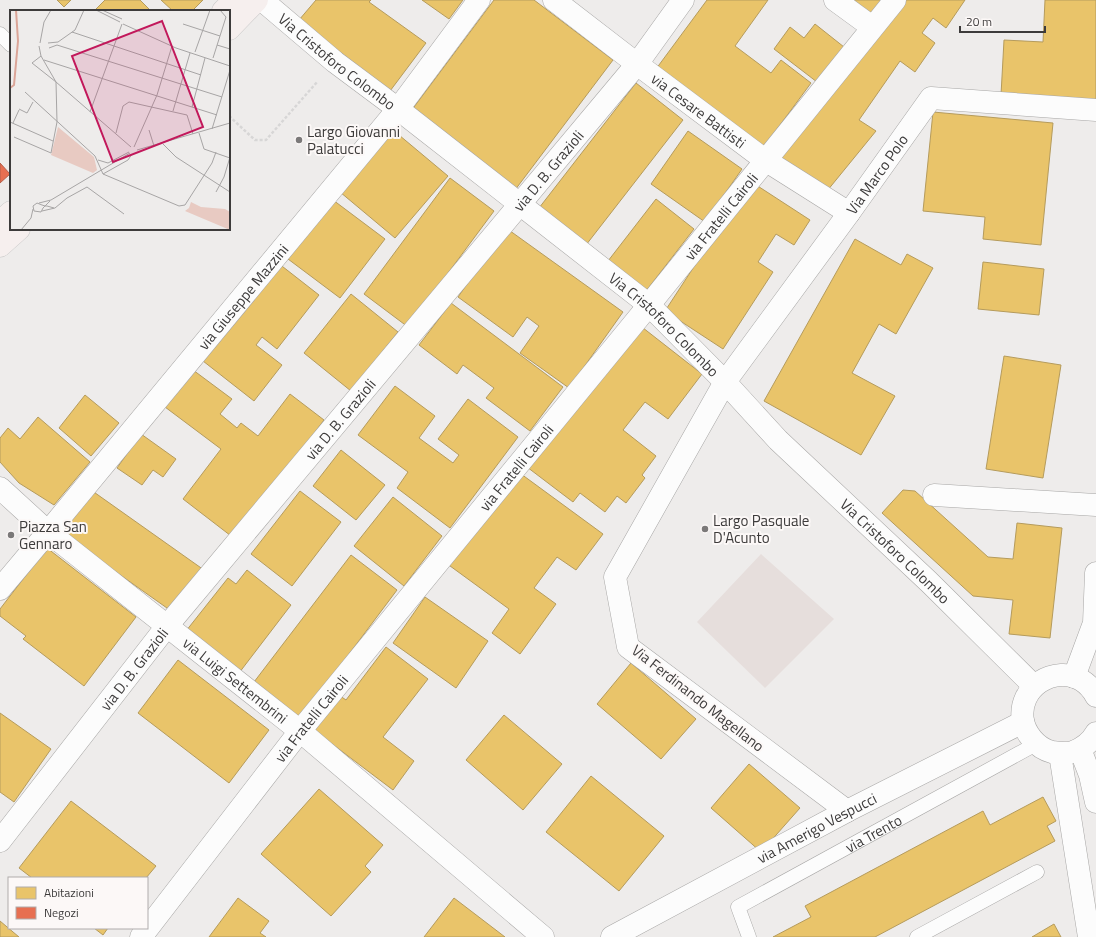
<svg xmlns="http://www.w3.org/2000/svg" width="1096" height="937" font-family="'Titillium Web',sans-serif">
<rect width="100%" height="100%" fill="#eeeceb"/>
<path fill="#e6dedc" d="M761,554L834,619L765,688L697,622Z"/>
<path fill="#e9c46a" stroke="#b59b5c" d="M57,0H71L64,7Z
M105,0H140L151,11H94Z
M161,0H203L192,11H173Z
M316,0H371L369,2L426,43L390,91L299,20Z
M422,0H463L449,19Z
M494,0H534L613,60L515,190L411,111Z
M707,0H768L735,46L771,73L781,60L811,83L763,148L656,69Z
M843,0H883L868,19Z
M902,0H965L946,28L933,18L922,33L935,43L915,72L900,61L859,120L876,131L827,191L779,156Z
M1045,0H1096V100L1001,95L1004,40L1043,42Z
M815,24L844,47L817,82L774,49L790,27L804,38Z
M636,83L683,120L586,245L539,208Z
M933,112L1053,123L1041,245L983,239L985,217L923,211Z
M393,130L448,176L395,238L340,192Z
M688,131L742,169L705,222L651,184Z
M450,178L494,211L408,327L364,294Z
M750,181L810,220L794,245L776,234L758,262L773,272L723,349L665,311Z
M656,199L694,229L646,291L608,261Z
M333,200L385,239L340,298L288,259Z
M506,228L623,312L569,388L520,353L539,326L527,317L513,337L458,297Z
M855,239L901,265L907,254L933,268L896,334L879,324L852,373L895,396L861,455L764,401Z
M983,262L1044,269L1039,315L978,309Z
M278,263L319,295L277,349L262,337L256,345L282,365L254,401L203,361Z
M351,294L398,332L351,391L304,353Z
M451,303L563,387L530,431L486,398L494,388L463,365L457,374L419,345Z
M638,324L702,374L668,419L645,402L623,430L656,456L642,475L645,478L626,503L617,496L605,512L580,493L573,502L523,464Z
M1004,356L1061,365L1043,478L986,469Z
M193,370L232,399L220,414L237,428L241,423L258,436L290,394L324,420L235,539L183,499L221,449L165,407Z
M395,386L435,416L419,438L453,463L459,455L438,439L468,399L518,437L450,528L397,488L408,472L358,435Z
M85,395L119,423L91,456L59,428Z
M38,417L90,462L54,505L19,483L0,462V438L8,428L20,439Z
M141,434L176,459L163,477L153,470L142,485L117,468Z
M341,450L385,485L356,520L313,486Z
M517,471L603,534L576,570L557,557L534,588L556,604L520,654L492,633L509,609L446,563Z
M91,490L204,570L174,613L61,533Z
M903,490L915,491L988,557L1013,559L1017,523L1062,528L1050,638L1009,634L1013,600L973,596L882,513Z
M300,491L341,522L292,586L251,554Z
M393,497L442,536L404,586L354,546Z
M47,548L136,617L84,686L23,639L26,636L0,616V609Z
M351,555L397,590L301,718L254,682Z
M247,570L291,605L239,673L186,631L228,578L236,584Z
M425,597L488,641L456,688L393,643Z
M386,647L428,679L383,737L414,761L393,790L307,725L333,691L346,700Z
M178,660L269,730L229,783L138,713Z
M631,663L696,719L661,759L597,704Z
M0,713L51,749L14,802L0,792Z
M504,715L562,764L523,810L466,760Z
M749,764L800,808L761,852L711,808Z
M591,776L664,836L619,891L546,832Z
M319,789L383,845L365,866L371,872L331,916L261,854Z
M1043,797L1056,821L1047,826L1055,841L875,937H773L811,917L805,906L983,811L990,825Z
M71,801L156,866L146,878H32L19,868Z
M238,898L269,921L260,933L266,937H209Z
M454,898L505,937H424Z
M0,921L19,937H0Z
M1054,924L1061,937H1032Z
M94,928H108L103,935Z"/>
<path fill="#e76f51" stroke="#b45f4a" d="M0,163L10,174L0,183Z"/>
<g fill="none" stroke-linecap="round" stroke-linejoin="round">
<g stroke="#a7a6a5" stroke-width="15">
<g id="service">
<path d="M0,34L11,45"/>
<path id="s1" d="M749,937L738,907L1036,744"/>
<path d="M917,937L1037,872"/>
</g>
</g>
<g stroke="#a7a6a5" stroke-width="23">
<g id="minor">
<path id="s2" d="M262,0L335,62L398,109L649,305L725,382L778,440L929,582L1034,686"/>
<path id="s3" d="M554,0L637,64L765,160L849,213"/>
<path d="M835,0L872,27"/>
<path id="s4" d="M0,488L48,532L300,731L543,937"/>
<path d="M934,495L1096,505"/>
<path id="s5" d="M0,589L48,532L398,109L479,0"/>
<path d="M1074,677L1094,623L1096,573"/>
<path d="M1096,696C1089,683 1076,674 1061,675C1028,677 1010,713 1032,739C1037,745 1044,750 1052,752C1059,753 1066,754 1073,752C1083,748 1091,742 1096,733"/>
<path d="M1080,749L1090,775L1096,802"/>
<path d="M1060,754L1089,937"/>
<path id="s6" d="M847,811L628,647L615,577L725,382L849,213L931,98L1096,110"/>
<path id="s7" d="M0,841L167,626L637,64L683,0"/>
<path id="s8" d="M141,937L300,731L649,305L895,0"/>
<path id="s9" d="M612,937L847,811L1023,722"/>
</g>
</g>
<g stroke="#cac9c9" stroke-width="23">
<path id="primary" d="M223,11L234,0
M229,29L257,0
M0,222L11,212
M0,246L19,229"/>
</g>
<path stroke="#d7d6d6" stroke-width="2.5" stroke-dasharray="3 2" stroke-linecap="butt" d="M229,116L255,140H266L318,81"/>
<use href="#service" stroke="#fcfcfc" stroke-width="14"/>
<use href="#minor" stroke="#fcfcfc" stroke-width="22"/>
<use href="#primary" stroke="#f6efee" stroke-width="22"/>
</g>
<g fill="#7b7979" stroke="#fcf8f7" stroke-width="1.5">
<circle cx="299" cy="140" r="4"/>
<circle cx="705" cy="529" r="4"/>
<circle cx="11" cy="535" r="4"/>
</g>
<g text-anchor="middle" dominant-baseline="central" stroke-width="4" stroke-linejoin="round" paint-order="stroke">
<g font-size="15" fill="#3d3b3b" stroke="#fcf8f7">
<text stroke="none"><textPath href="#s2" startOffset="97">Via Cristoforo Colombo</textPath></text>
<text stroke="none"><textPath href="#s3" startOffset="182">via Cesare Battisti</textPath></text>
<text stroke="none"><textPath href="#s7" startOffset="866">via D. B. Grazioli</textPath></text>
<text stroke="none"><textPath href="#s6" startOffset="826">Via Marco Polo</textPath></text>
<text stroke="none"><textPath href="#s8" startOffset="925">via Fratelli Cairoli</textPath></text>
<text stroke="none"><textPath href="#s5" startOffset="380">via Giuseppe Mazzini</textPath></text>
<text stroke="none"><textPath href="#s2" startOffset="517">Via Cristoforo Colombo</textPath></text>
<text stroke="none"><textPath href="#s7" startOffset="542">via D. B. Grazioli</textPath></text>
<text stroke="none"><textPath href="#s8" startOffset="601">via Fratelli Cairoli</textPath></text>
<text stroke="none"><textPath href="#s2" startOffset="841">Via Cristoforo Colombo</textPath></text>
<text stroke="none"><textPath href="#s7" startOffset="218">via D. B. Grazioli</textPath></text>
<text stroke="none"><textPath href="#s4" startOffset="304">via Luigi Settembrini</textPath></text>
<text transform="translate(698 698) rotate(38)">Via Ferdinando Magellano</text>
<text stroke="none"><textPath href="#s8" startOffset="277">via Fratelli Cairoli</textPath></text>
<text stroke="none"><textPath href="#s9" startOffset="232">via Amerigo Vespucci</textPath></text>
<text stroke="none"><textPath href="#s1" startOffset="186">via Trento</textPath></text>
</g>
<g font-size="15" fill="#3d3b3b" stroke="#fcf8f7" text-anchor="start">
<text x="307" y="131">Largo Giovanni<tspan x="307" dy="17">Palatucci</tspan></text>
<text x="713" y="520">Largo Pasquale<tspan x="713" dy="17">D'Acunto</tspan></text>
<text x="19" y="526">Piazza San<tspan x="19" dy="17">Gennaro</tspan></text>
</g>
</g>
<g transform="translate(10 10)">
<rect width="220" height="220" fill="#eeeceb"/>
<path d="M48,117L84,147L87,160L83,163L41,145ZM181,192L191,197L215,199L220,202V220L175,201L179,198Z" fill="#e8cac2"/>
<path fill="none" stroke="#dba598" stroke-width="2" d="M0,78L4,75L8,31L6,0"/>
<path fill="none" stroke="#a7a5a5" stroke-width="1" d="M86,0L110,12M92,0L112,9M113,14L166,38L220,56M173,14L210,26M62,22L191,65M30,33L34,12L41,0M38,33L48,32L65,20L74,0M207,35L220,39M29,36L31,46L46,72L121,137M39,38L47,35L212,87M185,42L200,0M203,48L216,7L210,0M34,50L207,105M15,82L85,146L93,164M182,97L195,48M9,99L17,103L23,92M163,101L180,43M80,102L112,14M0,112L43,131M3,113L9,100M202,119L220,60M139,120L144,136M106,123L113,96L119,92L177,105L183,124M189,123L194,139L220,148M4,127L41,143L47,112L46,72L22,53L31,46M153,134L166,147L220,182M124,137L147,85L162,36M127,140L220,113M88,150L98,153L119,142M93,164L169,196L175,195L202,153L206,142M93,164L118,150L122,144M206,182L214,167L220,147M40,191L33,198L31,202L24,201L23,196L27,193L32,195L35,196H37L44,198M29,193L41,190L120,143M32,201L45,198L57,188L77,177L114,204M11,220L21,208L23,199"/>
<path fill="#c2185b" fill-opacity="0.15" stroke="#c2185b" stroke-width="2" d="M152,11L193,117L103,152L62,46Z"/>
<rect width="220" height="220" fill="none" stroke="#3d3b3b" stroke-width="2"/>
</g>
<rect x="8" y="877" width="140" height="52" fill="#fcf8f7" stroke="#b0acac"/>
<rect x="16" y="887" width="20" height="12" fill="#e9c46a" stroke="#b0acac"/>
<text x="44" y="897" font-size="12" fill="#3d3b3b">Abitazioni</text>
<rect x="16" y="907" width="20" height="12" fill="#e76f51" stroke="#b0acac"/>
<text x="44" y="917" font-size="12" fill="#3d3b3b">Negozi</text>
<path d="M960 26v6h85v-6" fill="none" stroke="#3d3b3b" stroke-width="2"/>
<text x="966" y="26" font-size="12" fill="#3d3b3b" stroke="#fcf8f7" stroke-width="3" paint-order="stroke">20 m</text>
</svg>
